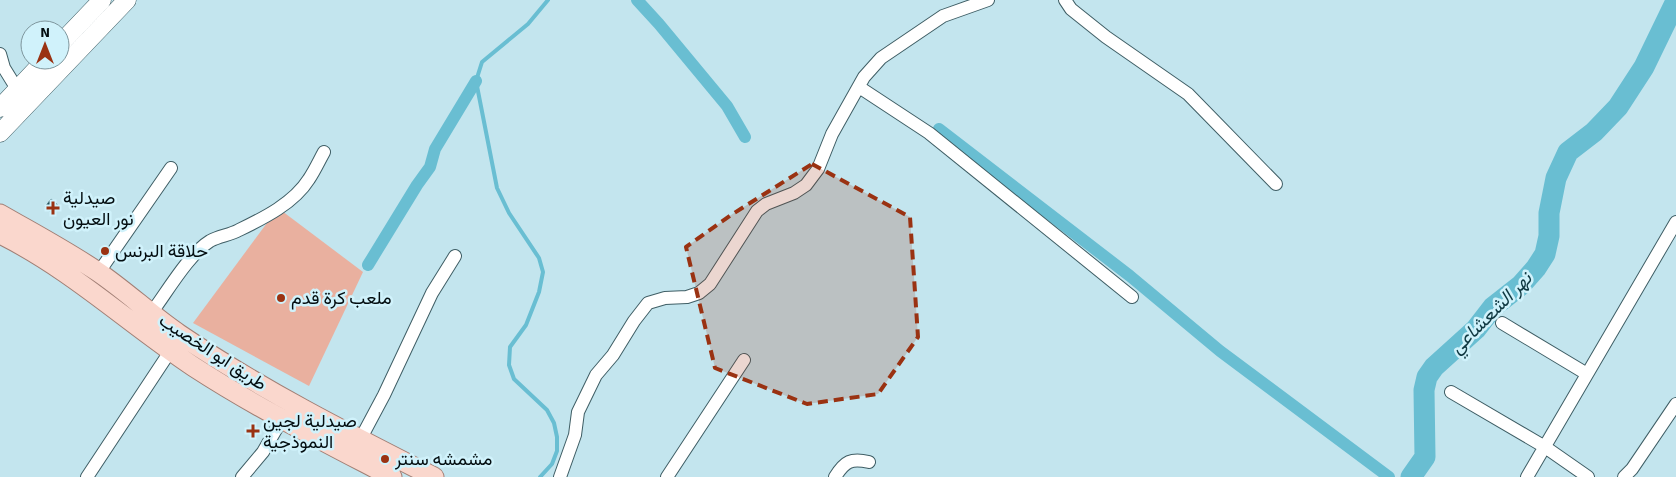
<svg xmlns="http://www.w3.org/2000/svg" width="1676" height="477" font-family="Signika,Vazirmatn,sans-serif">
<rect width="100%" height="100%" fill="#c3e5ee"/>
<path fill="#e9b09f" d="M278,208L363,272L309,386L193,323Z"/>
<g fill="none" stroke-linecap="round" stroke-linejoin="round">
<path stroke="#69bed2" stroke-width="4" d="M540,477L552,464L557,451V437L554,423L547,410L514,379L509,365L510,347L526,325L539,292L543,272L539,258L509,213L497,188L476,81L482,62L528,24L548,0"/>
<path stroke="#69bed2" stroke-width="12" d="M637,0L659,24L727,106L745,137
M939,129L1130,276L1220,351L1389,477
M368,265L417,185L430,167L435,149L476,81"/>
<path stroke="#69bed2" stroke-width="21" d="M1411,477L1425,457L1424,390L1427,377L1434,367L1476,329L1493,307L1521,285L1536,268L1545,254L1549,236V213L1556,178L1568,152L1594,132L1618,107L1644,67L1676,1"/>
<g stroke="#3f5e65" stroke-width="14">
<path id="street" d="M1065,0L1071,9L1106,37L1188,94L1276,184
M0,54L4,68L17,89
M859,87L929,133L1132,297
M99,272L171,168
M152,312C167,292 189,254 210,241C219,236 230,235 239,230C264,218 294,203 309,179C315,170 319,161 324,152
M1502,323L1587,374
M1451,392L1545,447L1588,477
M360,440L384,395L432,293L455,256
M87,477L171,350
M242,477L263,452L282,419
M560,477L575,435L578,412L596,375L613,355L634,321L648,303L665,298L687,297L699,293L710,284L757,211L766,204L794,193L806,185L818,169L832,134L864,77L881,58L943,16L988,0
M667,477L744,360
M835,477C845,461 851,458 869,462
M1527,477L1676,222
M1624,477L1632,469L1676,404"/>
</g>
<g stroke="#3f5e65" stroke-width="19">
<path id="secondary" d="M60,44L102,0
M0,108L45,60
M0,133L127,0"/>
</g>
<g stroke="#a17f75" stroke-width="21">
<path id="primary" d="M0,214C33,233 67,251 98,272C126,291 151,315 179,334C260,389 347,433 434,477
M0,234C71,269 128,323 194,367C257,408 325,442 392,477"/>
</g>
<use href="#street" stroke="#fff" stroke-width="12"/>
<use href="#secondary" stroke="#fff" stroke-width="18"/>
<use href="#primary" stroke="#fad7cd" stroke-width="19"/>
</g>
<path fill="#6f97a0" d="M45,207H59L54,214L47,210Z"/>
<path fill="#4d7882" d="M57,204L59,207L54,214L52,211Z"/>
<path fill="#1b4953" stroke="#4d7882" d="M51,199L57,204L52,211L45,207Z"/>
<path fill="#9a3212" fill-opacity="0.2" stroke="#9a3212" stroke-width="4" stroke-dasharray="10 6" stroke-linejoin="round" d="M812,164L910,217L918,337L878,394L807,404L715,368L686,247L731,215Z"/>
<g fill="#9a3212" stroke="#d0f2fb" stroke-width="2">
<path d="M50.5 200.5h5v5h5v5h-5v5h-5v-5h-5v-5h5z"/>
<circle cx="105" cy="251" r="5"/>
<circle cx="281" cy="298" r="5"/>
<path d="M250.5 423.5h5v5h5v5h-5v5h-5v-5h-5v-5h5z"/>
<circle cx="385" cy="459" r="5"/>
</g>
<g text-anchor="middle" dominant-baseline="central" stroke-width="5" stroke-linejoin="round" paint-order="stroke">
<g font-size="18" fill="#030d10" stroke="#d0f2fb" text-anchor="start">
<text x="63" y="198">صيدلية<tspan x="63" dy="21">نور العيون</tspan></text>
<text x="115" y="251">حلاقة البرنس</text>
<text x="291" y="298">ملعب كرة قدم</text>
<text x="263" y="421">صيدلية لجين<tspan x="263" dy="21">النموذجية</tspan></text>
<text x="395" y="459">مشمشه سنتر</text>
</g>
<g font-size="18" fill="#030d10" stroke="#d0f2fb">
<text transform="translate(213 352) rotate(33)">طريق ابو الخصيب</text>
</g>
<g font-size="19" font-style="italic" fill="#0f3841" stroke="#d0f2fb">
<text transform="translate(1491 313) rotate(-45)">نهر الشعشاعي</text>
</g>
</g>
<g transform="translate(45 45)"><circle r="24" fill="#d0f2fb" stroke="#7e969d"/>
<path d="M0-4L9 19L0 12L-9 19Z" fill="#9a3212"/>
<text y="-8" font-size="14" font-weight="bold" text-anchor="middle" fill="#030d10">N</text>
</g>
</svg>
